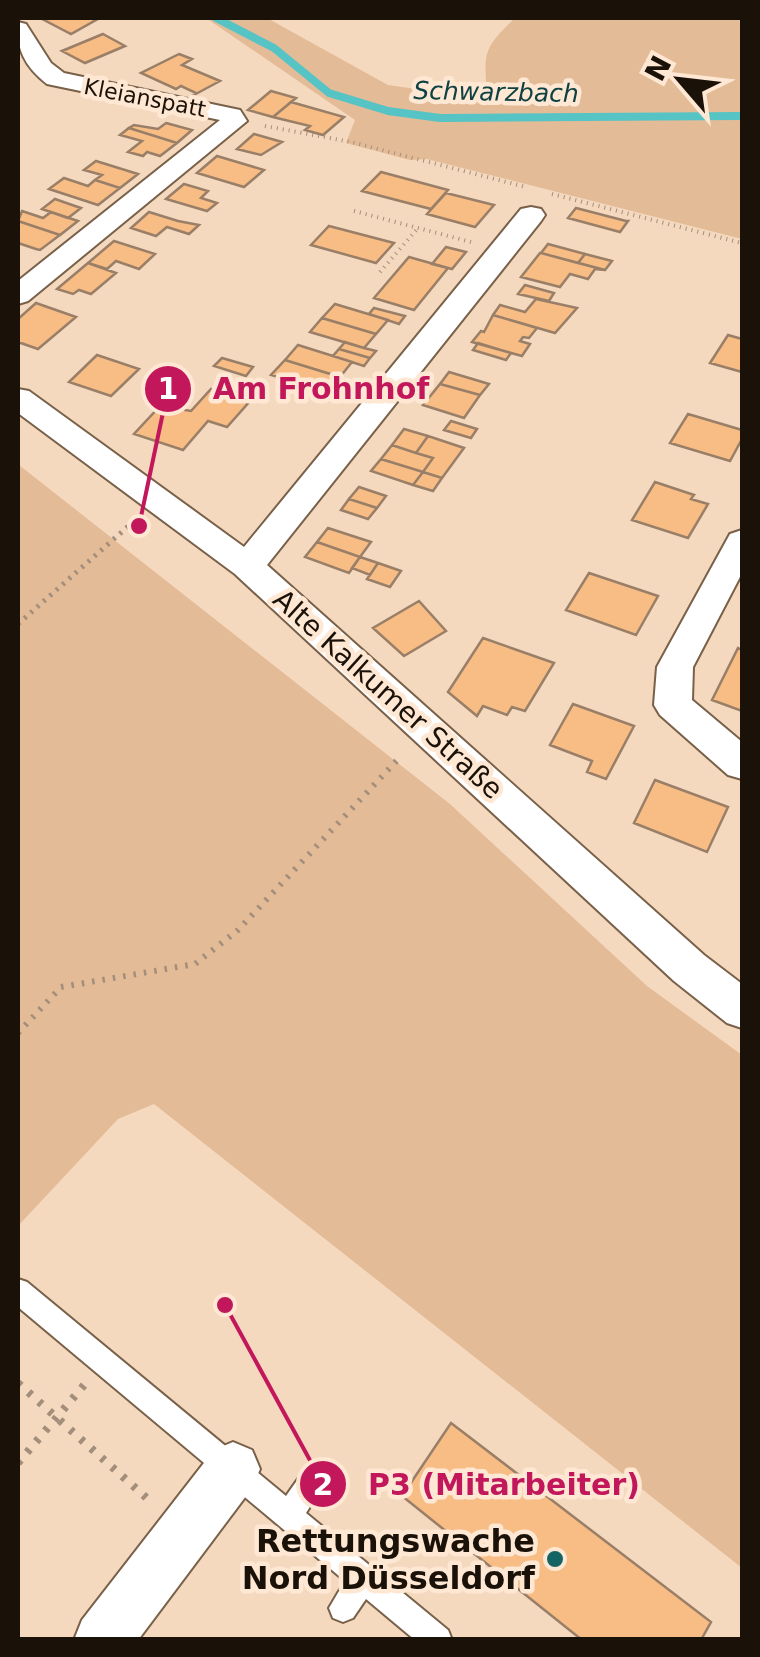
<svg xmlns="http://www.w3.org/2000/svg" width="760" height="1657" font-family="'DejaVu Sans',sans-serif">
<rect width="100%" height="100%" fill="#f5d9bf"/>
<path fill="#e4bb97" d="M206,18H267L388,85L487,99C485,54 480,51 515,18H742V239L427,159L410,160L346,143L355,120Z
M19,465L450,804L647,986L742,1055V1568L154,1104L118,1119L18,1226Z"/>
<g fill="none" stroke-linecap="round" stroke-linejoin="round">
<path stroke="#56c4c5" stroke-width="8" d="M216,18L274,48L329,93L388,111L440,118L742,116"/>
</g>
<path fill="#f8bc85" stroke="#997f67" stroke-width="2.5" d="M90,18L96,20L71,34L42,19Z
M103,34L125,46L85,63L62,51Z
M179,54L192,59L182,65L220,81L192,96L196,93L181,86L176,89L141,73Z
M271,91L296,98L273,117L248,110Z
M291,102L344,117L323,135L305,130L310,126L273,117Z
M166,123L192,130L177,143L129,128L134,125L158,129Z
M129,128L177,143L160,156L147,152L143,156L128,152L142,141L120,135Z
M254,134L282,142L261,155L237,149Z
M217,156L264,170L244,187L197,173Z
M96,161L138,174L120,188L95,180L102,175L84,170Z
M381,172L448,190L431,209L362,191Z
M64,178L88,186L95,180L120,188L98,205L49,189Z
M184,184L208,191L201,198L217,203L207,211L166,199Z
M446,193L494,205L475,227L427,214Z
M55,199L75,206L81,208L68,218L42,209Z
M576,208L626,221H628L620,232L568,218Z
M22,211L43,218L51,212L78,221L60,235L18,221Z
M149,212L178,221L199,225L189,234L167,227L156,236L131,228Z
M18,221L60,235L40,250L36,249L18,243Z
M329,226L394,243L376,263L311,245Z
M114,241L155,254L139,269L116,261L107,269L88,263Z
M548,244L585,254L578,263L541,253Z
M446,247L466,252L452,269L432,264Z
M540,253H541L605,270L595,269L588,279L570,274L560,287L521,277Z
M585,254L612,261L605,270L578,263Z
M409,257L448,268L414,310L374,298Z
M88,263L116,273L91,294L79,290L73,294L57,289Z
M525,285L543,290L554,293L549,301L518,294Z
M536,299L577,308L555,333L493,315L500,305L525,312Z
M36,303L76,317L38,349L18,342V319Z
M335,304L388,320L376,334L322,318Z
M374,308L405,316L399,324L369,314Z
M493,315L537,328L529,338L523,337L520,341L530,344L522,356L472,342L481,331L484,332Z
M322,318L376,334L364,348L310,332Z
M728,335L742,339V372L710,363Z
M345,342L364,348L376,351L370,358L339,349Z
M478,343L511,353L506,360L473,350Z
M298,345L333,356L352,362L340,377L285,360Z
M339,349L370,358L364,366L333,356Z
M97,355L139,369L111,396L69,382Z
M222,358L253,367L246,376L214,366Z
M285,360L340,377L327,392L271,375Z
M449,372L489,384L480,395L440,384Z
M440,384L480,395L464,418L423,405Z
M211,389L250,401L227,427L208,421L183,450L134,434L160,406L191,411Z
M688,414L742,430V439L730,461L670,443Z
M451,421L477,429L471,438L444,430Z
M404,429L428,436L416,453L392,445Z
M428,436L464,448L442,478L423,472L433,458L416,453Z
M392,445L416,453L433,458L423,472L381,459Z
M381,459L423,472L413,485L371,471Z
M423,472L442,478L433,491L413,485Z
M655,482L694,495L691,499L708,504L688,538L632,520Z
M359,487L386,496L377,508L349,499Z
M349,499L377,508L368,519L341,510Z
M328,528L371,542L360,557L317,542Z
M317,542L360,557L349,573L305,557Z
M360,557L378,563L370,575L352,568Z
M378,563L401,571L390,587L367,579Z
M589,573L658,596L636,635L566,610Z
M419,601L446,631L404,656L373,628Z
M483,638L554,663L525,711L512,707L507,715L483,706L477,716L448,692Z
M738,648L742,650V711L712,700Z
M573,704L634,726L606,779L587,772L592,761L550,745Z
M655,780L728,807L707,852L634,823Z
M451,1423L711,1622L701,1640H582L402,1496Z"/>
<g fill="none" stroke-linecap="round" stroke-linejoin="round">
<g stroke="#786049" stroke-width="4">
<path id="service" d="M18,1279L27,1282L286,1496L298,1479L308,1476L318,1479L321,1489L306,1513L448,1630L452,1640H415L366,1599L353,1618L343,1622L333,1618L329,1608L345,1581L18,1307Z"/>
</g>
<g stroke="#786049" stroke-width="4">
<path id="minor" d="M18,22L26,24L51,63L64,73L240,110L247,121L28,301L18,304V281L220,120L47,84C25,67 16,49 18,22Z
M531,207L541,209L545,215L541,221L267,565L704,955L742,984V1028L727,1023L674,981L235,574L18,413V389L29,391L244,547L521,209Z
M742,530V573L693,667L692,700L742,742V779L728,775L660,715L654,705L657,667L730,534Z
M233,1442L252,1450L260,1469L252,1488L138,1640H74L82,1620L214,1450Z"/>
</g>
<path stroke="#a38e7b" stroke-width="4" stroke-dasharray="1 5" stroke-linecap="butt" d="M265,126L351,142L526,187
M552,194L742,243
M354,211L471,242
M380,272L418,228"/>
<path stroke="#a38e7b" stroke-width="5" stroke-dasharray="2.5 6" stroke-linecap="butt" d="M18,624L133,522"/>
<path stroke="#a38e7b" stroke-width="6" stroke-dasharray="2.5 8" stroke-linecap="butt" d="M18,1033L61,987L195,964L238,930L402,755"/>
<path stroke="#a38e7b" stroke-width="8" stroke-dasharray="4 10" stroke-linecap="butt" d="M18,1383L150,1501
M18,1463L85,1384"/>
<use href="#service" fill="#fff" fill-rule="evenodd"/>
<use href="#minor" fill="#fff" fill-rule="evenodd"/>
</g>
<circle fill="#146464" stroke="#fee7d3" stroke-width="4" cx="555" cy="1559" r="10"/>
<g text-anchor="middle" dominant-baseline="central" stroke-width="9" stroke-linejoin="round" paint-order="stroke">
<g font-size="22" fill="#1a1108" stroke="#fee7d3">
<text transform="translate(145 98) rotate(11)">Kleianspatt</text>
</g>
<g font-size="25" font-style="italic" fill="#0e4141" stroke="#fee7d3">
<text transform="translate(496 92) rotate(1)">Schwarzbach</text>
</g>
<g font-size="28" fill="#1a1108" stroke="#fee7d3">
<text transform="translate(388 694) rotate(42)">Alte Kalkumer Straße</text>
</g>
<g font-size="32" font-weight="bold" fill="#1a1108" stroke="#fee7d3" text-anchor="end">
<text x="535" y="1541">Rettungswache<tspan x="535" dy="37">Nord Düsseldorf</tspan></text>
</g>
</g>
<path fill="none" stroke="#c2185b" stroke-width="4" d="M139 526L168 389M225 1305L323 1484"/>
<g fill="#c2185b" stroke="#fee7d3" stroke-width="4">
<circle cx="139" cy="526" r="10"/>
<circle cx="225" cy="1305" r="10"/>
<circle cx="168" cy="389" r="25"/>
<circle cx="323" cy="1484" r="25"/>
</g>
<g font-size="30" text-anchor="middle" font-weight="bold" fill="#fff">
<text x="168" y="399">1</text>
<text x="323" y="1495">2</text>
</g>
<g font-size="30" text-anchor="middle" font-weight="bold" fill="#c2185b" stroke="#fee7d3" stroke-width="9" stroke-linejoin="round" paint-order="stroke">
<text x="321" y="399">Am Frohnhof</text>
<text x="504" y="1495">P3 (Mitarbeiter)</text>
</g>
<rect width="760" height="1657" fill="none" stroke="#1a1108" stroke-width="40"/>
<g transform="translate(680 80) rotate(298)" stroke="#fee7d3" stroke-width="8" paint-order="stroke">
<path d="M0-8L18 38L0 25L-18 38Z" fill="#1a1108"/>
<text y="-15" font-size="28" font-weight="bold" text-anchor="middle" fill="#1a1108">N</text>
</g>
</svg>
